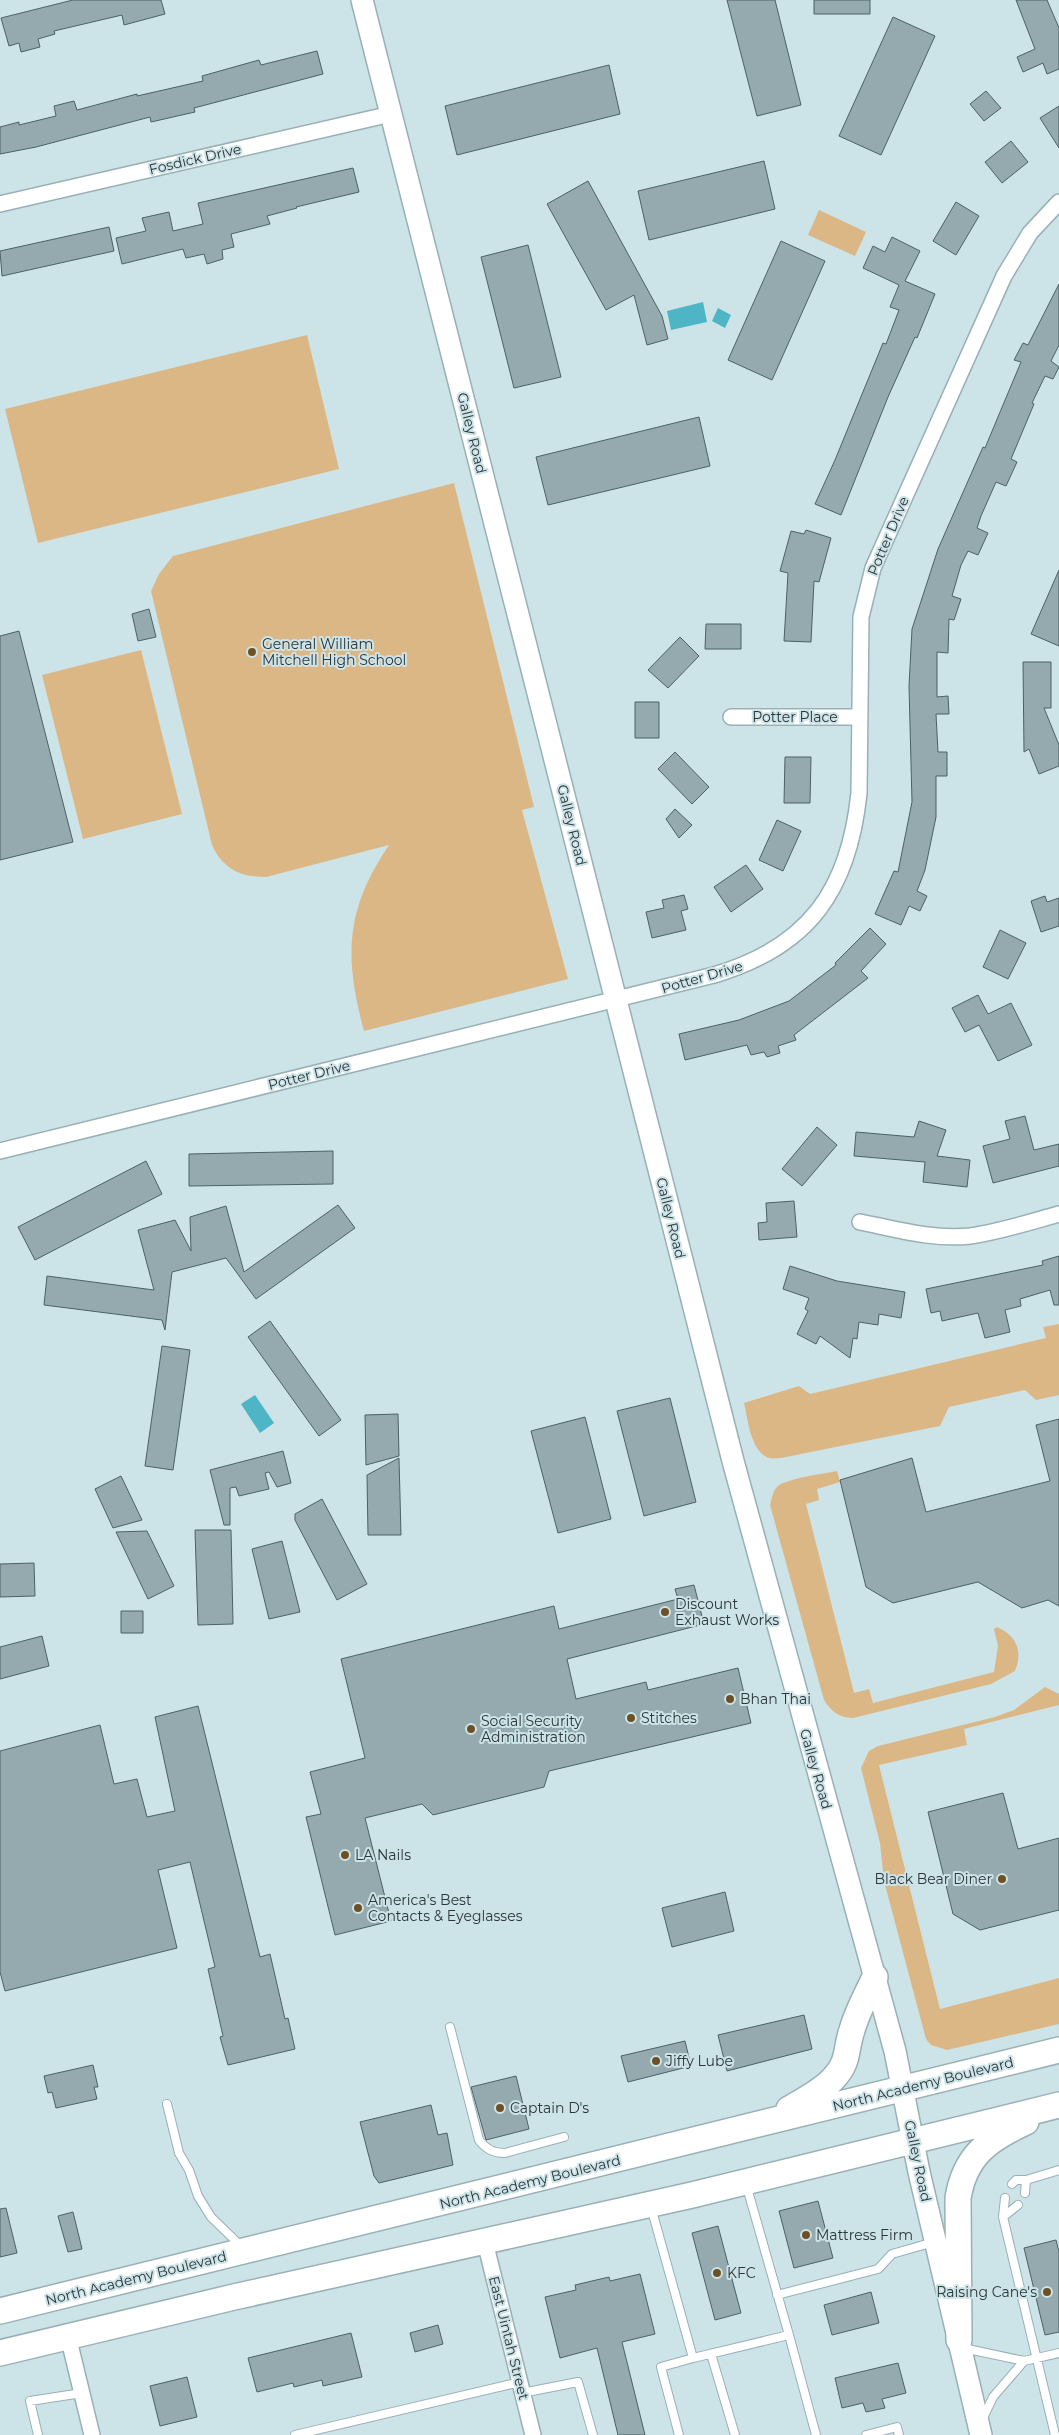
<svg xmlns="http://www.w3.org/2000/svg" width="1059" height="2435" font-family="Montserrat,sans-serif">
<rect width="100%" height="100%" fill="#cce3e8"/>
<path fill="#dcb786" d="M819,210L866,232L855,256L808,235Z
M307,335L339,469L38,543L5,409Z
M454,483L534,807L522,810L568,979L364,1031C344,957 345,910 389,845L266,877C240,877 223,869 212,845L151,591L159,574L173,556Z
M141,650L182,814L83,839L42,675Z
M1059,1324V1395L1036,1400L1025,1390L949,1407L940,1426L781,1458C778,1458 772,1459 769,1458C750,1451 748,1419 744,1403L799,1386L810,1394L1046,1338L1043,1327Z
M837,1471L840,1482L817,1489L819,1500L806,1504L854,1693L869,1689L873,1703L994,1672L998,1646L994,1629L997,1627C1017,1636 1023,1651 1015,1671L991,1684L853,1718C838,1717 832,1712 824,1700L770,1505C772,1499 772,1492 777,1487C786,1478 824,1474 837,1471Z
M1045,1687L1059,1694V1705L964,1729L967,1745L879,1765L940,2009L1059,1978V2024L947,2050L931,2045L926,2039L884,1881L880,1843L861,1768L869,1751L878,1746L995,1717L1014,1710Z"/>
<path fill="#4db5c5" d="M703,302L707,322L671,330L667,311Z
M718,308L731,315L725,328L712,321Z
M255,1395L274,1423L260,1433L241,1404Z"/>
<path fill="#94aaae" stroke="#4d6165" d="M73,0H161L165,14L124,25L122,15L54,31L55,34L38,39L40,47L21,52L19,43L9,46L1,18Z
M727,0H775L801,105L757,116Z
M814,0H870V14H814Z
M1016,0H1047L1059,28V69L1047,74L1043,63L1023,72L1017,57L1035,49Z
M893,17L935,36L881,155L839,136Z
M317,51L323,74L194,108L195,112L151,122L150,117L36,147L0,154V127L19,122V125L56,116L54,106L74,101L77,110L137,94V96L203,81L202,76L259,60L261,65Z
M609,65L620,114L457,155L445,106Z
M986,91L1001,108L984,121L970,104Z
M1059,106V148L1040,118Z
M1011,141L1028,162L1002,183L985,162Z
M764,161L775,209L649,240L638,191Z
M353,168L359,192L296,207L297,208L267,216L270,224L231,234L234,247L222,250L223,259L207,264L204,254L186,258L183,249L122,264L116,238L146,231L142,218L169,212L173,231L203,224L198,203Z
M588,181L662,316L668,339L647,345L634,295L606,310L547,204Z
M956,202L979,216L956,255L933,241Z
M109,227L114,251L2,276L0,251Z
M892,237L920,251L905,281L935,294L917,338L915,337L888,397L841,515L815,504L835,460L883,343L886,344L899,310L890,307L899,285L863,268L873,246L885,252Z
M781,241L825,261L772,380L728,360Z
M528,245L561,377L514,388L481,257Z
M1059,284V345L1051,361L1059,367L1053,379L1045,376L1032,403L1034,404L1011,459L1017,462L1006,486L996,482L981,516L977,528L988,533L978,555L968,551L961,565L952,596L961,599L954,620L949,619L948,653L937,652V697L948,696L949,714H936L938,752H947V776H936V817L925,870L917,891L927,896L920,911L909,906L901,925L875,914L894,871L898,872L912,802L909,686L912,629L938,549L983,447L985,448L1021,362L1014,360L1023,343L1028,345Z
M699,417L710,466L548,505L536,457Z
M806,530L831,538L819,582L814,581L811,642L784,641L788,573L780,571L791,531L804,534Z
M1059,570V646L1031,634Z
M149,609L156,637L138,641L132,614Z
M706,624H741V649H705Z
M19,631L73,842L0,860V636Z
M680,637L699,656L668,688L648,670Z
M1023,662H1051V708H1044L1059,745V766L1039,774L1029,749L1024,752Z
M635,702H659V738H635Z
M675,752L709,787L692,804L658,769Z
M785,757H811L810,803H784Z
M675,809L692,825L679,838L666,819Z
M777,820L801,831L783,871L759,860Z
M746,865L763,889L731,912L714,887Z
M684,895L688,909L681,911L686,930L652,938L646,912L664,908L662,900Z
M1045,896L1047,902L1059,898V926L1041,932L1031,901Z
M870,928L886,944L861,971L868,978L794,1035L796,1040L778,1046L780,1053L767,1057L764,1052L751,1055L747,1045L685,1060L679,1034L739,1020L789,1001L836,965L835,963Z
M1000,930L1026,943L1008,979L983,967Z
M978,995L988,1014L1011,1003L1032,1045L998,1061L979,1025L965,1032L952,1008Z
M1025,1116L1034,1150L1059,1144V1166L993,1183L983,1146L1010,1139L1005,1121Z
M919,1121L946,1130L937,1156L970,1160L967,1187L923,1182L925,1162L854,1156L856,1132L914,1137Z
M817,1127L837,1145L802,1186L782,1169Z
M333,1151V1184L189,1186V1154Z
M146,1161L162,1194L35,1260L18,1227Z
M794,1201L797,1237L759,1240L758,1223L767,1222L766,1203Z
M338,1205L355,1228L256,1299L226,1258L172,1272L165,1330L162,1320L44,1305L47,1276L154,1290L138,1230L175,1220L191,1251L190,1217L226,1206L244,1272Z
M1059,1256V1305H1054L1050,1290L1020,1299L1021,1306L1005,1310L1010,1332L985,1338L978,1313L942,1321L940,1311L931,1313L926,1289L1043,1265L1042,1261Z
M790,1266L837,1281L905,1292L901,1318L879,1314L878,1325L859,1322L857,1339L853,1338L850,1358L820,1336L816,1344L797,1334L808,1311L805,1309L809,1298L783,1289Z
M270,1321L341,1420L319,1436L248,1337Z
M162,1346L190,1350L173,1470L145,1466Z
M670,1398L696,1502L644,1516L617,1411Z
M398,1414L399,1456L366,1465L365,1415Z
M585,1417L611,1519L558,1533L531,1431Z
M1059,1419V1606L1048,1600L1022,1608L978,1582L893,1603L866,1587L840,1480L912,1458L926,1512L1050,1481L1036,1425Z
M283,1451L291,1483L277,1487L269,1472L265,1473L269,1489L239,1496L236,1487L230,1488V1525H224L210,1470Z
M399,1458L401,1535H368L367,1475Z
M121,1476L142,1520L113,1528L95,1489Z
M322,1499L367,1584L337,1600L295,1520V1514Z
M195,1530H231L233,1624L198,1625Z
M147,1531L174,1586L148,1599L116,1532Z
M282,1541L300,1612L269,1619L252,1549Z
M34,1563L35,1596L0,1597V1564Z
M694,1585L704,1624L567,1659L576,1699L646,1682L648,1690L738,1668L751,1723L549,1771L544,1787L433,1815L422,1804L365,1818L391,1921L335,1935L306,1817L321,1814L310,1772L365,1758L341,1659L554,1606L559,1629L678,1599L675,1589Z
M121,1611H143V1633H121Z
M42,1636L49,1666L0,1679V1647Z
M198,1706L260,1957L270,1954L285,2019L288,2018L295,2049L228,2065L220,2037L223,2036L208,1969L215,1967L190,1862L158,1870L177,1948L5,1991L0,1972V1751L100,1725L114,1784L137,1779L147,1817L175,1811L155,1717Z
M1003,1793L1018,1849L1059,1838V1910L980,1930L953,1914L928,1812Z
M725,1892L734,1931L672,1947L662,1908Z
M804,2015L812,2049L727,2071L718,2035Z
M685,2041L691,2066L628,2082L621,2056Z
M93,2065L98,2087H94L97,2099L56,2108L52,2092L48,2093L44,2076Z
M516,2076L529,2129L486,2140L471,2087Z
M431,2105L438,2135L447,2133L453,2165L379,2183L374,2176L360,2122Z
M818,2201L833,2258L794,2268L779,2211Z
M6,2208L17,2253L0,2257V2209Z
M73,2212L82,2249L68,2252L58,2216Z
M718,2226L741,2313L715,2320L692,2233Z
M1056,2240L1059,2252V2332L1045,2335L1024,2248Z
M640,2274L655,2334L622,2342L645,2435H618L597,2348L560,2358L545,2297L576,2290L575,2285L609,2277L610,2281Z
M871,2292L879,2323L832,2335L824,2305Z
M438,2325L443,2344L415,2352L410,2333Z
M351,2333L362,2377L323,2386L322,2380L294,2387L293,2383L257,2392L248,2358Z
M898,2363L906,2393L882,2399L885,2408L866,2412L863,2403L842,2408L835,2378Z
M187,2377L197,2417L160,2426L150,2386Z"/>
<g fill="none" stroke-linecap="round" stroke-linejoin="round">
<g stroke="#99b0b4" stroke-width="10">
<path id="service" d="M450,2027L479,2140C486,2149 493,2153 505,2153L564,2137
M167,2104L179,2153L189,2170L198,2196L211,2217L242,2247
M746,2184L789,2335
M1012,2184L1016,2180H1026L1059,2170
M1025,2193L1026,2180
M1005,2198L1003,2217L1055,2435
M651,2207L693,2358L789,2335L816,2435
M1003,2217L1018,2205
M777,2295L878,2269L892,2254L934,2242
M963,2348L1024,2361L1059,2353
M711,2354L735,2435
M522,2393L578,2382L593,2435
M982,2420L993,2397L1024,2361
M38,2435L30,2401L82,2393
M295,2435L520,2382
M679,2435L661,2367L693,2358
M866,2435L897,2427L899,2435"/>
</g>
<g stroke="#99b0b4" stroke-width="18">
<path id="minor" d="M0,204L391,114
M731,717H859
M0,1151L714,975C809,947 849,890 859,793L861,617L873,568L1004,276L1030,233L1059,202
M860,1222C895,1229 933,1240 970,1236C999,1232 1030,1222 1059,1214
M485,2242L533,2435
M68,2336L92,2435"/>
</g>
<g stroke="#99b0b4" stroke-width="24">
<path id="secondary" d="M362,0L733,1461L895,2051L919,2172L981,2435"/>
</g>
<g stroke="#99b0b4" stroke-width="28">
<path id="trunk" d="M789,2109C804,2100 821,2092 833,2079C850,2061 845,2050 852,2030C857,2012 867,1994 875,1977
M0,2311L1059,2050
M959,2340L958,2198C965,2155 989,2139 1026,2122
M0,2353L234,2297L692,2195L1059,2105"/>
</g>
<use href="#service" stroke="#fff" stroke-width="8"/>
<use href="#minor" stroke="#fff" stroke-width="15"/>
<use href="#secondary" stroke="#fff" stroke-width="21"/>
<use href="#trunk" stroke="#fff" stroke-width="25"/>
</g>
<g fill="#6e5024" stroke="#cce3e8" stroke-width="2">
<circle cx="252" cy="652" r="5"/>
<circle cx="665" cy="1612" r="5"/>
<circle cx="730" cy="1699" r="5"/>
<circle cx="631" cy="1718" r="5"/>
<circle cx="471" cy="1729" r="5"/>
<circle cx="345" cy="1855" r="5"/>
<circle cx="1002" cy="1879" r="5"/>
<circle cx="358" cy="1908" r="5"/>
<circle cx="656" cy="2061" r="5"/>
<circle cx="500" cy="2108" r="5"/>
<circle cx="806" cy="2235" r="5"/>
<circle cx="717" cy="2273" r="5"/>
<circle cx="1047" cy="2292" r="5"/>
</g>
<g text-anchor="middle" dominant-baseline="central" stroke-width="4" stroke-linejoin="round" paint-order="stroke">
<g font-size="14" fill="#2c3537" stroke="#cce3e8">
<text transform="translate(195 159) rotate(-13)">Fosdick Drive</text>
<text transform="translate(472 433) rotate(76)">Galley Road</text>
<text transform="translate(888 536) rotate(-67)">Potter Drive</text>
<text x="795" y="717">Potter Place</text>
<text transform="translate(572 825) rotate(76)">Galley Road</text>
<text transform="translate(702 977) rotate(-16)">Potter Drive</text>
<text transform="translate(309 1075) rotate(-14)">Potter Drive</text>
<text transform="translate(671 1218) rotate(76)">Galley Road</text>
<text transform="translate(816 1769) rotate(74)">Galley Road</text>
<text transform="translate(923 2084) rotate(-14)">North Academy Boulevard</text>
<text transform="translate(918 2161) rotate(78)">Galley Road</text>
<text transform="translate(530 2182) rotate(-14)">North Academy Boulevard</text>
<text transform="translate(136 2278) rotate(-14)">North Academy Boulevard</text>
<text transform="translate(509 2338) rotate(76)">East Uintah Street</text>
</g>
<g font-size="14" fill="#2c3537" stroke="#cce3e8" text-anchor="start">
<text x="262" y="644">General William<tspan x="262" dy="16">Mitchell High School</tspan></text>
<text x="675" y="1604">Discount<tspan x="675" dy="16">Exhaust Works</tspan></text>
<text x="740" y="1699">Bhan Thai</text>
<text x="641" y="1718">Stitches</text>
<text x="481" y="1721">Social Security<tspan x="481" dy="16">Administration</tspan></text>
<text x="355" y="1855">LA Nails</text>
<text x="992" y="1879" text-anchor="end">Black Bear Diner</text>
<text x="368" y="1900">America's Best<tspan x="368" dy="16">Contacts &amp; Eyeglasses</tspan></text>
<text x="666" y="2061">Jiffy Lube</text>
<text x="510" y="2108">Captain D's</text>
<text x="816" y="2235">Mattress Firm</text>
<text x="727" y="2273">KFC</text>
<text x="1037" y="2292" text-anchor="end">Raising Cane's</text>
</g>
</g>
</svg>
